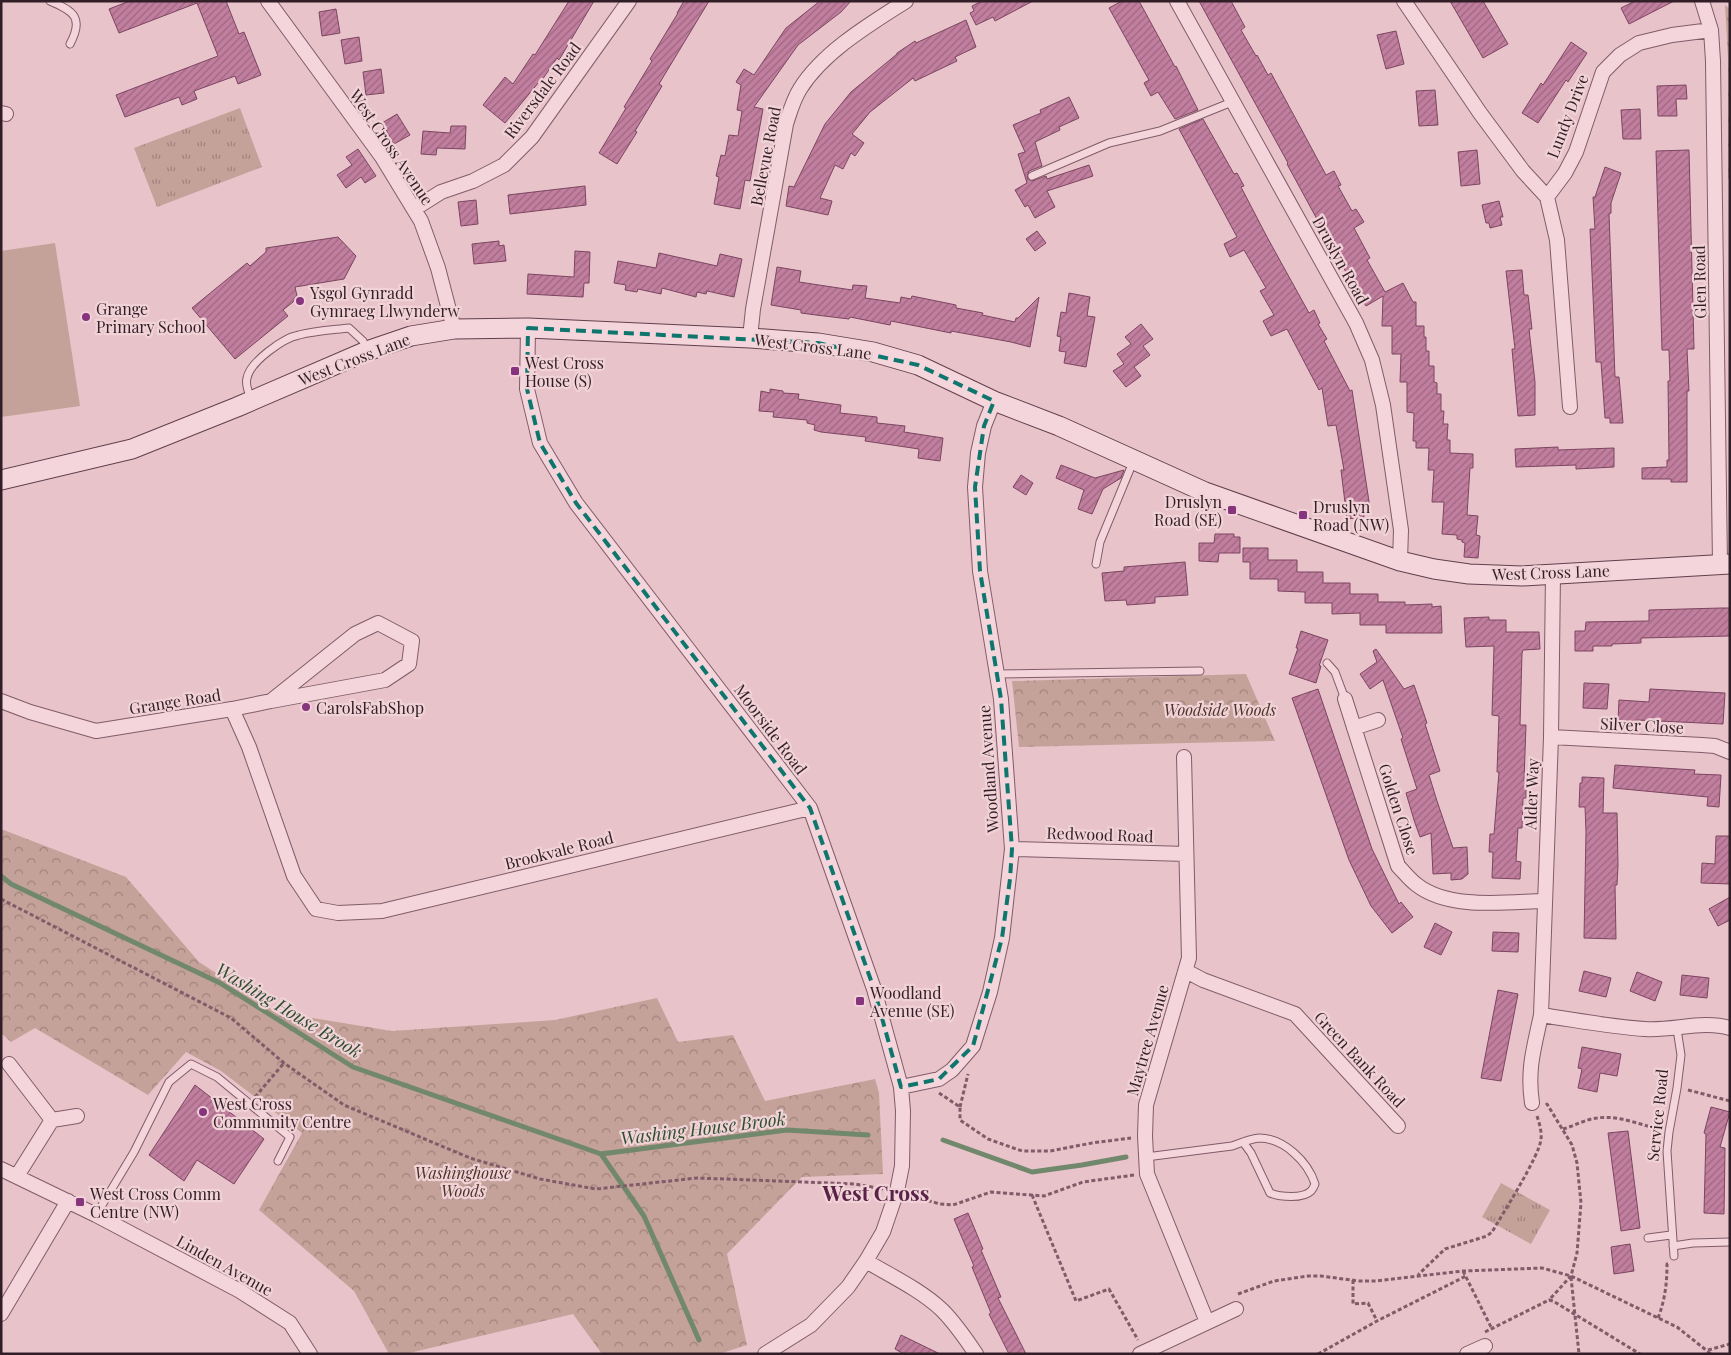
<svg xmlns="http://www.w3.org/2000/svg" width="1731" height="1355" font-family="'Playfair Display',serif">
<defs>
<pattern id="grass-tufts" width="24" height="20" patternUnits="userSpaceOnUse" patternTransform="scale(1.25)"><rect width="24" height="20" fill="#c4a299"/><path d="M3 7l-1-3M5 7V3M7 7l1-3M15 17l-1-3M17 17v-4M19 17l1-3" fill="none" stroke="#a0837d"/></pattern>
<pattern id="forest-crowns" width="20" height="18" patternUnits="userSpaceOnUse" patternTransform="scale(1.25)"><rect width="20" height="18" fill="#c4a299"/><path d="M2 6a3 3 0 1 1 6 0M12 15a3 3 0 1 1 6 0" fill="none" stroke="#a0837d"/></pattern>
<pattern id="building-hatch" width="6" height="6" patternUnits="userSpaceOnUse" patternTransform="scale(1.25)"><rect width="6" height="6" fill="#c17e9e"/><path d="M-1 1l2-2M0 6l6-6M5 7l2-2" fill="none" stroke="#9d6781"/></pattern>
</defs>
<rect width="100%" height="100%" fill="#e8c3ca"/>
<path fill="url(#grass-tufts)" d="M1725,5L1730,9V179H1728V59Z
M240,108L262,167L157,207L134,148Z
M1501,1183L1550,1210L1531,1244L1482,1217Z"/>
<path fill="url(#forest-crowns)" d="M1246,674L1275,741L1019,747L1012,681Z
M1,829L126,877L199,962L276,1012L392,1031L555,1020L657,998L678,1042L733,1035L765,1101L875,1079L879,1093L883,1174L802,1177L727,1254L747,1345L719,1354H602L573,1314L405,1354H389L354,1291L259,1210L302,1133L221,1071L186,1052L148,1095L35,1028L11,1042L1,1033Z"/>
<path fill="#c4a299" d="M55,243L80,406L1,417V251Z"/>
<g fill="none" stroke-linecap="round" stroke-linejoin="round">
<path stroke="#71886d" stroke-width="5" d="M1,876L11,884L220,983L353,1067L601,1154L787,1130L868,1135
M943,1140L1032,1172L1082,1165L1126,1157
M601,1154L644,1216L699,1340"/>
</g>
<path fill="url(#building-hatch)" stroke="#7c4560" d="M130,1H226L239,34L244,32L261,75L238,84L235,76L194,91L197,99L182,105L179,97L125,117L116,95L218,56L197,3L119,33L109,9Z
M569,1H594L559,60L557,58L540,83L539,82L505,123L483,105L505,77L513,84L533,54L535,55Z
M684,1H709L659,84L662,86L635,131L637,132L617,164L599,153L626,108L624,107L652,61L650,59L678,13H677Z
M820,1H851L841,12L798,45L754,107L763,109L750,181L745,180L740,209L714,204L719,177L716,176L721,155L725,156L729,135L738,136L742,111L737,110L741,85L736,82L744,69L754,75L786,28Z
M982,1H1033L995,21L993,17L976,25L970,13L974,11L972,6Z
M1122,1H1139L1175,67L1176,66L1198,110L1175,119L1158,92L1151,96L1144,83L1149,80L1109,8Z
M1199,1H1231L1245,27L1241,30L1256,56L1257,55L1268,75L1271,73L1326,175L1334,171L1341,185L1338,186L1352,211L1356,209L1364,222L1354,228L1370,258L1367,260L1385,292L1403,283L1413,302H1416V326H1424V337H1426V351H1429V366H1434V382L1437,383V394H1441V411H1444L1443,424H1448L1447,440H1450V453L1473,454V468H1470L1467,515L1478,516L1476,535L1480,536L1478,558L1464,557L1465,543L1462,542V540L1457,539V535L1442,534L1444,502H1432L1434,470H1428L1429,448H1416V441H1413L1414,413L1407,412V382H1400L1401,354H1392V326H1382L1383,296L1366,306L1343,267L1287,164L1288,163Z
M1450,1H1483L1508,44L1483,58Z
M1635,1H1674L1629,24L1621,8Z
M336,9L340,33L322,36L319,12Z
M966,20L976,47L955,57L957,61L915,81L913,78L870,112L852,134L864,143L855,156L851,153L843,169L835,165L820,198L832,201L828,215L786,206L789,186L794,187L825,124L851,92L897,54V53L915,41L916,43Z
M1396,31L1404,64L1386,69L1377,35Z
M359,37L362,61L345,64L341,40Z
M1571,42L1587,53L1568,82L1566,80L1538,123L1522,113L1541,83L1543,85Z
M381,69L384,93L366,95L363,72Z
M1686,85L1687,99H1676L1677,116H1658L1657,86Z
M1435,90L1438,125L1419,126L1416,91Z
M1069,97L1079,118L1059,127L1060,130L1035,142L1042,166L1029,171L1027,178L1032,181L1046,176L1047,179L1089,165L1093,176L1047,191L1055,207L1035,218L1028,205L1025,207L1015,190L1027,183L1018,154L1025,152L1013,125L1041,113L1040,110Z
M1640,109L1641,139H1623L1621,110Z
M397,114L410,135L394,144L382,123Z
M1203,119L1234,174L1237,173L1244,186L1241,187L1267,237L1309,313L1314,310L1320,323L1318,324L1327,339L1324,341L1350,391L1352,390L1370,508L1363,509L1364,517L1347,519L1341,470H1344L1336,425L1328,426L1322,388L1319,390L1287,329L1271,336L1263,321L1274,315L1260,291L1266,288L1244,250L1230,257L1224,244L1237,237L1179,129Z
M451,126H466L465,149L437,148L436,155L421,154L423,131L450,133Z
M358,149L376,176L365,183L361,177L346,188L337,175L352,165L346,157Z
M1477,150L1480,184L1461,186L1458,152Z
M1689,150L1694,349H1687L1689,391H1687V482H1671V479H1642V468L1667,467V460H1669L1668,381H1670L1669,350H1662L1656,151Z
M1605,167L1621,173L1611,203V213L1609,214L1615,377H1619L1623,423H1610V418H1605L1601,362H1596L1590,229H1595L1593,197H1595Z
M585,186L586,205L510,214L508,195Z
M476,200L478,224L461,226L458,202Z
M1499,201L1503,217H1500L1502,225L1490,228L1489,223H1486L1482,205Z
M1037,231L1046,243L1035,251L1026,239Z
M338,237L356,256L344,279L295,287L297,296L293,302L283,310L288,316L235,359L192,308L247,263L250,266L266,252V248Z
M499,241V246L504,245L506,261L474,264L472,244Z
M575,251L590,252L589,283H584L583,297L527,294L528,274L574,277Z
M659,253L717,266L720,254L742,259L734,297L707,291L706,294L697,292L696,297L662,288L661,294L638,289L637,292L625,290L626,285L614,283L618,261L656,268Z
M777,267L801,271L799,282L852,290L853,285L867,286L865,298L900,303L901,297L911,299L912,296L956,305V308L983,313L982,315L1015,322L1016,318H1018L1039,297L1030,347L1011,342L951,331V333L891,321L890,325L850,317L849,319L816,315L801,313V310L771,305Z
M1522,270L1524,295H1528L1532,329H1529L1535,382V415L1518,416L1512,349H1515L1506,271Z
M1069,293L1090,297L1087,316L1095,317L1086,367L1064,363L1066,352L1059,351L1061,337L1057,336L1061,312L1066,313Z
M1141,324L1153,339L1143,346L1150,355L1134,367L1141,376L1126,387L1113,371L1124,364L1117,354L1131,344L1125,337Z
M770,389L783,391V393L799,394L798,399L841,405L840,413L877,417V423L905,426L904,432L943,438L940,461L918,458L919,449L865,441L866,437L821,432L814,430L815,425L807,423V420L773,417L774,412L759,411L761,391L770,393Z
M1558,447V450L1614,448V467L1576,469V465L1516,467L1515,449Z
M1061,465L1095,478L1124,470L1121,478L1103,489L1092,514L1078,509L1084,490L1056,478Z
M1021,475L1033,483L1026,495L1013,487Z
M1215,534H1234V537H1240V553H1219L1218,562L1199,561V543H1214Z
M1243,548H1268V560H1297V572H1323V583H1350V594H1378V602H1405V605L1432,604V607L1441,606L1442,633H1386V625H1360V613L1332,614V603H1305V592L1278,591V579H1250V562H1243Z
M1185,562L1188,595L1155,597V603L1127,605L1126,600L1105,601L1102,573L1124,571V567Z
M1721,608H1730V636L1641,638V643L1612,644V646H1593V651H1575V631H1585L1586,622L1649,621V610Z
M1489,617V620H1506V632H1539L1540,649L1523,650L1522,653L1520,725H1526L1524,781H1526V798H1523L1522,828H1518L1516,861L1521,862L1520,879L1492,878L1493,852H1489L1490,834H1494L1499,772H1497L1499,716L1492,715L1494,646L1466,647L1464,618Z
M1301,631L1328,640L1319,666H1321L1316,683L1289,674L1298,648H1296Z
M1376,649L1404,689L1414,685L1427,723L1425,724L1440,771L1429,775L1437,801L1453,848L1467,847L1468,874L1462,879L1451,880V873L1433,874L1431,833L1420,837L1414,820L1406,793L1417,789L1401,739L1403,738L1383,680L1370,689L1360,674L1377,662L1373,651Z
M1584,683L1609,684L1607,709L1583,708Z
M1318,689L1372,849L1399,904L1401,902L1413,917L1392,933L1371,906L1349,860L1292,698Z
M1650,689L1725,693L1723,724L1637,720V722L1618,721L1619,700L1649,702Z
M1615,765L1695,770L1694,774L1721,775L1719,807L1707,806L1708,797L1613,788Z
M1582,777L1604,778L1603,813H1617L1618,865L1617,885H1615L1616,939L1584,938L1586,832L1585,807H1579L1580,783H1582Z
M1716,836H1730V884L1701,883L1702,863L1715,864Z
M1730,897V920L1718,926L1709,909Z
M1435,923L1452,932L1441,955L1424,947Z
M1493,932L1519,933L1518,952L1492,951Z
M1584,971L1611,978L1606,997L1579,991Z
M1637,972L1662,982L1655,1001L1630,991Z
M1682,975L1709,978L1707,998L1680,995Z
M1498,990L1518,994L1501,1081L1481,1078Z
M1582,1047L1621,1054L1617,1076L1600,1073L1597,1092L1578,1088L1582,1069L1578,1068Z
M195,1085L264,1139L234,1184L197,1160L184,1181L149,1155Z
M1711,1107L1730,1112L1720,1147L1725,1148L1724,1214L1704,1213L1706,1134L1704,1133Z
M1628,1131L1640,1228L1621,1231L1608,1133Z
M968,1213L983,1249L981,1250L1001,1297L998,1298L1026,1354H1009L989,1314L991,1313L972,1267L974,1266L954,1219Z
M1630,1244L1634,1271L1614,1274L1611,1247Z
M901,1335L940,1354H904L895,1349Z"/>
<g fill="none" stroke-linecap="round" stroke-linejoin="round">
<g stroke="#805c69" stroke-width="9">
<path id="lane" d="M50,1C74,11 84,18 70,44
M1032,176L1109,143L1160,131L1232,102
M252,400C249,394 245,385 247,378C250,362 283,338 299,335C315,331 332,330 349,328L363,341L366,349
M1096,564L1100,542L1133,462
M1327,663L1335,672L1345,699
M997,674L1200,671
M1146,1157L1232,1146C1240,1143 1250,1139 1259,1138C1284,1138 1308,1162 1315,1184C1315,1185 1312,1190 1311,1191C1303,1199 1280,1197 1270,1193L1251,1153L1243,1142
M96,1215L134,1152L169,1082L191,1064L217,1077L290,1137L278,1161
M1648,1238L1671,1235
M1673,1246L1693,1243L1730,1242
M1674,1256L1667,1151L1669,1132L1677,1088L1681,1055L1677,1029"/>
</g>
<g stroke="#805c69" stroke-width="16">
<path id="street" d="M268,1L382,157L421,221L438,268L454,329
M1177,1L1356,323L1372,360L1383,405L1401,530L1400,561
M1404,1L1480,113L1523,171L1547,197L1557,240L1570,407
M1702,1L1711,30L1713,61L1720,564
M1,113L6,114
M1547,197L1565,173L1576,152L1603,72L1620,55L1639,43L1672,35L1711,30
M414,209L441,192L473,181L504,165L532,137L629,1
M528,328L527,389L540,443L576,503L810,808L874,989L901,1087L903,1111L902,1166L897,1191L883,1232L866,1261L848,1287L811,1325L765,1354
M750,338L753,309L786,124C790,112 793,100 800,89C823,52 870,24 906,1
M1553,574L1551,737L1541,1015C1576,1020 1611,1027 1645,1029C1673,1031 1703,1020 1730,1028
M1345,699L1398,866C1404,872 1410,880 1417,885C1449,910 1506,902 1544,901
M1,701L30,712L96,731L232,709L249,747L294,876L316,909L338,913L382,911L810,808
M232,709L271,701L355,634L378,623L412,641L409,664L385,680L271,701
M1354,728L1378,720
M1551,737L1702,745L1715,746L1730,752
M1184,757L1189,958L1146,1105L1145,1136L1147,1174L1207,1322
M1012,849L1186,854
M1186,971L1203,980L1295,1014L1398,1126
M9,1064L52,1120L17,1176
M901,1087L939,1079L952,1070L973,1046L990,992L1002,938L1012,849L1001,699L980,571L975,487L978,453L984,426L994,401
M1532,1103C1527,1069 1534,1048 1541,1015
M52,1120L77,1116
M1,1169L96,1215L240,1291L290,1323L310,1354
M866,1261C891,1276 921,1290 942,1310C955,1323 966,1339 976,1354
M1,1314L68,1201
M1140,1354L1236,1309
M1467,1354L1485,1346"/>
</g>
<g stroke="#613f4d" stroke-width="21">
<path id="secondary" d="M1,480L132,449L237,407L367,351L411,336L454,329L528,328L750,338L818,343L873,352L918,365L994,401L1059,426L1205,492L1400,561L1434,569L1469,574L1522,576L1730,564"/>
</g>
<path stroke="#805c69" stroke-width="3" stroke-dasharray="4 2.5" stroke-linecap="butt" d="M1,899L231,1018L284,1063L344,1105L470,1158L540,1179L596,1189L697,1178L855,1184L883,1189
M1688,1090L1730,1101
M939,1093L960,1107V1120L988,1139L1022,1151H1050L1092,1143L1131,1138
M255,1097L284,1063
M1546,1105L1547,1104L1572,1145L1577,1163L1581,1203L1577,1253L1571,1276L1549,1300
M960,1107L968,1074
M1563,1129C1574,1126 1586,1119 1597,1118C1617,1115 1639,1124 1658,1129
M909,1195L940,1204L953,1205L991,1192L1044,1196L1083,1182L1134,1175
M1032,1195L1076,1301L1109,1289L1138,1340
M1463,1271L1492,1329
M1418,1277L1419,1274L1445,1249L1487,1236L1492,1232C1502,1215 1540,1155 1541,1139C1542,1132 1539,1122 1537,1116
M1571,1277L1579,1354
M1353,1280V1304L1368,1303L1377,1321
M1238,1294L1274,1281L1308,1276H1321L1359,1281H1376L1463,1271L1542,1268L1571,1276L1677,1327L1711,1354
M1658,1318C1665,1300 1667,1283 1667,1264H1668
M1485,1332L1549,1300L1553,1301L1640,1354
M1708,1350L1730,1344
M1318,1354L1377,1321L1466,1276"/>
<use href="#lane" stroke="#f4d5db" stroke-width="7"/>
<use href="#street" stroke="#f4d5db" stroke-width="14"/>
<use href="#secondary" stroke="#f4d5db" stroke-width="19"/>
</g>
<path fill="none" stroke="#0f766e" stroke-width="4" stroke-dasharray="10 6" stroke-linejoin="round" d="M528,328L818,343L918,365L994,401L984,426L975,487L980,571L1001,699L1012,849L1010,879L1002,938L973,1046L939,1079L901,1087L874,989L810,808L576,503L540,443L527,389Z"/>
<g fill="#87347e" stroke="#f0d2d7" stroke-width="2">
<circle cx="300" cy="301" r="5"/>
<circle cx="86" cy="317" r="5"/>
<rect x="510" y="366" width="10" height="10" rx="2.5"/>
<rect x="1227" y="505" width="10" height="10" rx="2.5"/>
<rect x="1298" y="510" width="10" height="10" rx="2.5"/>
<circle cx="306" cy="707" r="5"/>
<rect x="855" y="996" width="10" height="10" rx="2.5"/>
<circle cx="203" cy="1112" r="5"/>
<rect x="75" y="1197" width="10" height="10" rx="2.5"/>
</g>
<g text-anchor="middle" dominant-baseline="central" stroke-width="4.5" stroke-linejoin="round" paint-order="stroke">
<g font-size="16" fill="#311e26" stroke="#f0d2d7">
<text transform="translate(542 90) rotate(-53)">Riversdale Road</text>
<text transform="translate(1567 116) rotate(-69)">Lundy Drive</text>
<text transform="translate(392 147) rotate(56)">West Cross Avenue</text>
<text transform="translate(765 156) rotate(-79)">Bellevue Road</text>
<text transform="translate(1341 260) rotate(61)">Druslyn Road</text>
<text transform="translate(1699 282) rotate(-91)">Glen Road</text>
<text transform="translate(813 346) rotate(7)">West Cross Lane</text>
<text transform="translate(354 359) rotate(-21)">West Cross Lane</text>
<text transform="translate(1551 572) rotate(-2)">West Cross Lane</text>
<text transform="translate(175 701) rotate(-9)">Grange Road</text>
<text transform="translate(1642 725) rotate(3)">Silver Close</text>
<text transform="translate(771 729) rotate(53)">Moorside Road</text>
<text transform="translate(988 769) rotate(-94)">Woodland Avenue</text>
<text transform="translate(1531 794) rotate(-88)">Alder Way</text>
<text transform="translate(1399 809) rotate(72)">Golden Close</text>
<text transform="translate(1100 834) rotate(2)">Redwood Road</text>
<text transform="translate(559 850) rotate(-14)">Brookvale Road</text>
<text transform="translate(1147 1040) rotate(-74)">Maytree Avenue</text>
<text transform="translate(1360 1059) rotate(47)">Green Bank Road</text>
<text transform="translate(1657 1115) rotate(-84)">Service Road</text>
<text transform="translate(225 1265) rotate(29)">Linden Avenue</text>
</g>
<g font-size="16" fill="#311e26" stroke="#f0d2d7" text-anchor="start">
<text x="310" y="292">Ysgol Gynradd<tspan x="310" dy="18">Gymraeg Llwynderw</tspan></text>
<text x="96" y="308">Grange<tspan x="96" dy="18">Primary School</tspan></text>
<text x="525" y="362">West Cross<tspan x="525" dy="18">House (S)</tspan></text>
<text x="1222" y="501" text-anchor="end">Druslyn<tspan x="1222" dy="18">Road (SE)</tspan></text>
<text x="1313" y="506">Druslyn<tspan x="1313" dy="18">Road (NW)</tspan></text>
<text x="316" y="707">CarolsFabShop</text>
<text x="870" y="992">Woodland<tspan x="870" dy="18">Avenue (SE)</tspan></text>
<text x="213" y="1103">West Cross<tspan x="213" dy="18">Community Centre</tspan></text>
<text x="90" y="1193">West Cross Comm<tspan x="90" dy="18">Centre (NW)</tspan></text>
</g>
<g font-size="16" font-style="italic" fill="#4b3427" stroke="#f0d2d7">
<text x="1220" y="709">Woodside Woods</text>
<text x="463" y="1172">Washinghouse<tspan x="463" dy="18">Woods</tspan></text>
</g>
<g font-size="18" font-style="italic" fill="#2f4f31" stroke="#f0d2d7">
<text transform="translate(289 1010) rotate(31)">Washing House Brook</text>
<text transform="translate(703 1128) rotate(-7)">Washing House Brook</text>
</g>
<g font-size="21" font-weight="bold" fill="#592348" stroke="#f0d2d7">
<text x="876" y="1192">West Cross</text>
</g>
</g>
<rect width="1731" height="1355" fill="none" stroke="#311e26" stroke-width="5"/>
</svg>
